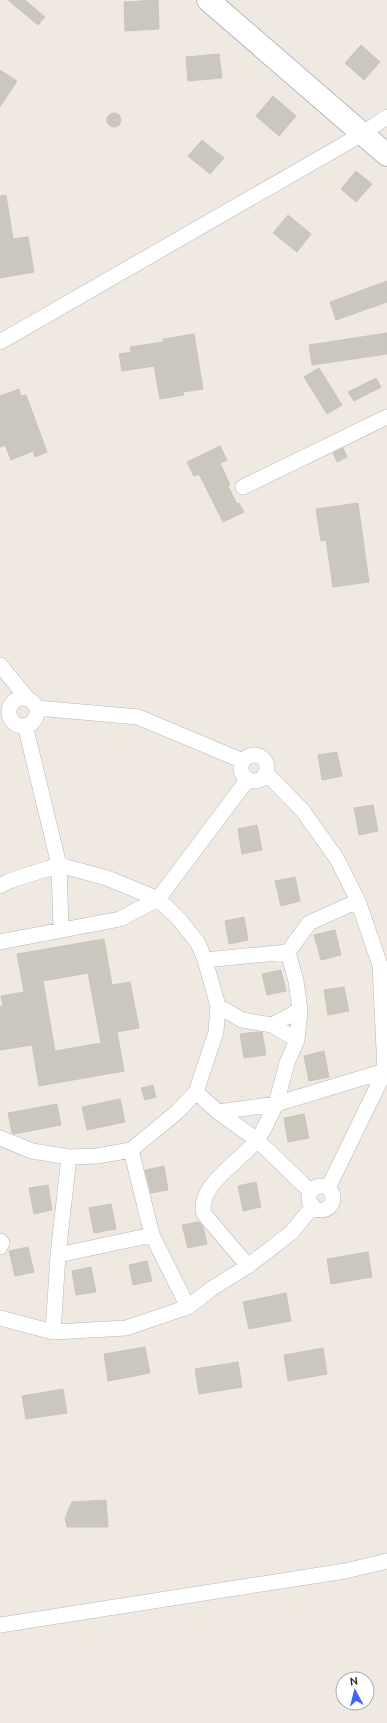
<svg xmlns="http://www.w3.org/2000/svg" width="387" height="1723" font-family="Ubuntu,sans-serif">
<rect width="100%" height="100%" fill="#efe9e1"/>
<path fill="#cbc7bf" stroke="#cbc5ba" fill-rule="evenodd" d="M8,0H25L45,17L38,25Z
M158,0L159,29L125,31L124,2Z
M361,45L380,62L364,80L345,63Z
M219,54L222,78L188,81L186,57Z
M0,70L17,81L0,107Z
M273,96L296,116L279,136L256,116Z
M107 120a7 7 0 1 1 14 0a7 7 0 1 1-14 0Z
M202,140L224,158L210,174L188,156Z
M356,171L372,184L356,202L341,189Z
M6,195L13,239L28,237L34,272L0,278V196Z
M288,215L311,234L297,252L273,233Z
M387,281V302L336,320L330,302Z
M387,333V354L312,365L309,345Z
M194,334L203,389L183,392L184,395L160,399L154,366L122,371L119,354L131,352L130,347L163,342V339Z
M319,368L342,405L327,414L304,377Z
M376,378L381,387L354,401L348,392Z
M19,389L21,396L26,395L47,452L35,457L33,451L11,460L5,445L0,447V396Z
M220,446L227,460L220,463L230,485L228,486L237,504L239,503L244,512L223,522L199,474L194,476L187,462Z
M343,448L347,457L337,462L333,453Z
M358,503L369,582L333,587L326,540L321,541L316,509Z
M337,752L342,776L322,780L318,755Z
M373,805L378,831L359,835L354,808Z
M257,825L262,850L242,854L238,829Z
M295,877L300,901L281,906L275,881Z
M244,917L248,940L229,944L225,921Z
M335,930L341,955L321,960L314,935Z
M104,939L112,985L130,982L139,1028L117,1032L124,1071L39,1086L32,1045L0,1050V1006H3L1,996L24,992L17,954ZM88,973L101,1043L55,1051L43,981Z
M281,970L286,991L267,995L262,974Z
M344,987L349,1011L328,1015L324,990Z
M257,1032H262L266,1055L244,1058L240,1034Z
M324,1051L329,1077L309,1081L304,1056Z
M153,1085L156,1097L145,1100L141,1088Z
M120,1099L125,1122L87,1130L82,1107Z
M57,1104L61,1125L14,1134L12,1133L8,1113Z
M304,1114L309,1138L288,1142L284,1118Z
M164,1166L168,1190L151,1193L145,1170Z
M256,1182L261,1207L243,1211L238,1186Z
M48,1185L52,1210L34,1214L29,1188Z
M111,1204L116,1229L94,1233L89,1208Z
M199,1222L203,1227L207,1244L188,1248L182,1225Z
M28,1247L34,1272L15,1276L9,1251Z
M368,1252L372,1277L331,1284L327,1259Z
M147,1261L152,1281L133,1285L129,1265Z
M91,1267L96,1292L76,1295L72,1271Z
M286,1293L291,1321L249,1329L243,1302Z
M145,1347L150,1373L108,1381L104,1354Z
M323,1348L327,1374L288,1381L284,1355Z
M238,1362L242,1387L199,1394L195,1369Z
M63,1389L67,1413L26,1419L22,1396Z
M106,1500L108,1527H67L65,1518L72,1502Z"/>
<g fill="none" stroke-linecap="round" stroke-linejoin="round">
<g stroke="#b4b7c1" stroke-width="16">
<path id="street" d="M0,342L362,134L387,117
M243,487L387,417
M0,665L27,698
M9 712a14 14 0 1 1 28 0a14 14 0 1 1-28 0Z
M37,708L138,717L243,761
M25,725L59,865L61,930
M241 768a13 13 0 1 1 26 0a13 13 0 1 1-26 0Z
M266,773L303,811L337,859L358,901L380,965L385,1071L328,1188
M0,886L9,881L59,865L107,878L158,899L178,918L198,943L205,960L218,1006L216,1032L196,1092L177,1112L131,1150L97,1156L69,1157L32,1151L0,1138
M0,942L120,919L158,899L248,779
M288,952L309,923L358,901
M205,960L288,952L296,981L300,1010L297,1040
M218,1006L242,1020L272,1025L297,1040L287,1063L276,1104
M272,1025L300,1010
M196,1092L218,1112L257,1140L311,1192
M276,1104L385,1071
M218,1112L276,1104C270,1116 265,1129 257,1140C242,1160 196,1186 204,1214L248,1266
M131,1150L152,1235
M309 1198a12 12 0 1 1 24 0a12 12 0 1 1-24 0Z
M0,1241L2,1243L0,1247
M58,1255L152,1235L188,1307
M0,1318L53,1332L126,1328L188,1307L211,1289L248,1266L292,1232L313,1206
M53,1332L58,1255L69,1157
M0,1625L345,1571L387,1561"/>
</g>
<g stroke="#b4b7c1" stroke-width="24">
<path id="secondary" d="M208,0L387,155"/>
</g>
<use href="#street" stroke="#fff" stroke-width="15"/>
<use href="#secondary" stroke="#fff" stroke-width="22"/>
</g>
<g transform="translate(355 1691) rotate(353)"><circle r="19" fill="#ffffff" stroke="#ababab"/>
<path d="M0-3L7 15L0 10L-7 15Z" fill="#4264fb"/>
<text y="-6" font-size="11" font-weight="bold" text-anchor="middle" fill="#2e2e2e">N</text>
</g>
</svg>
